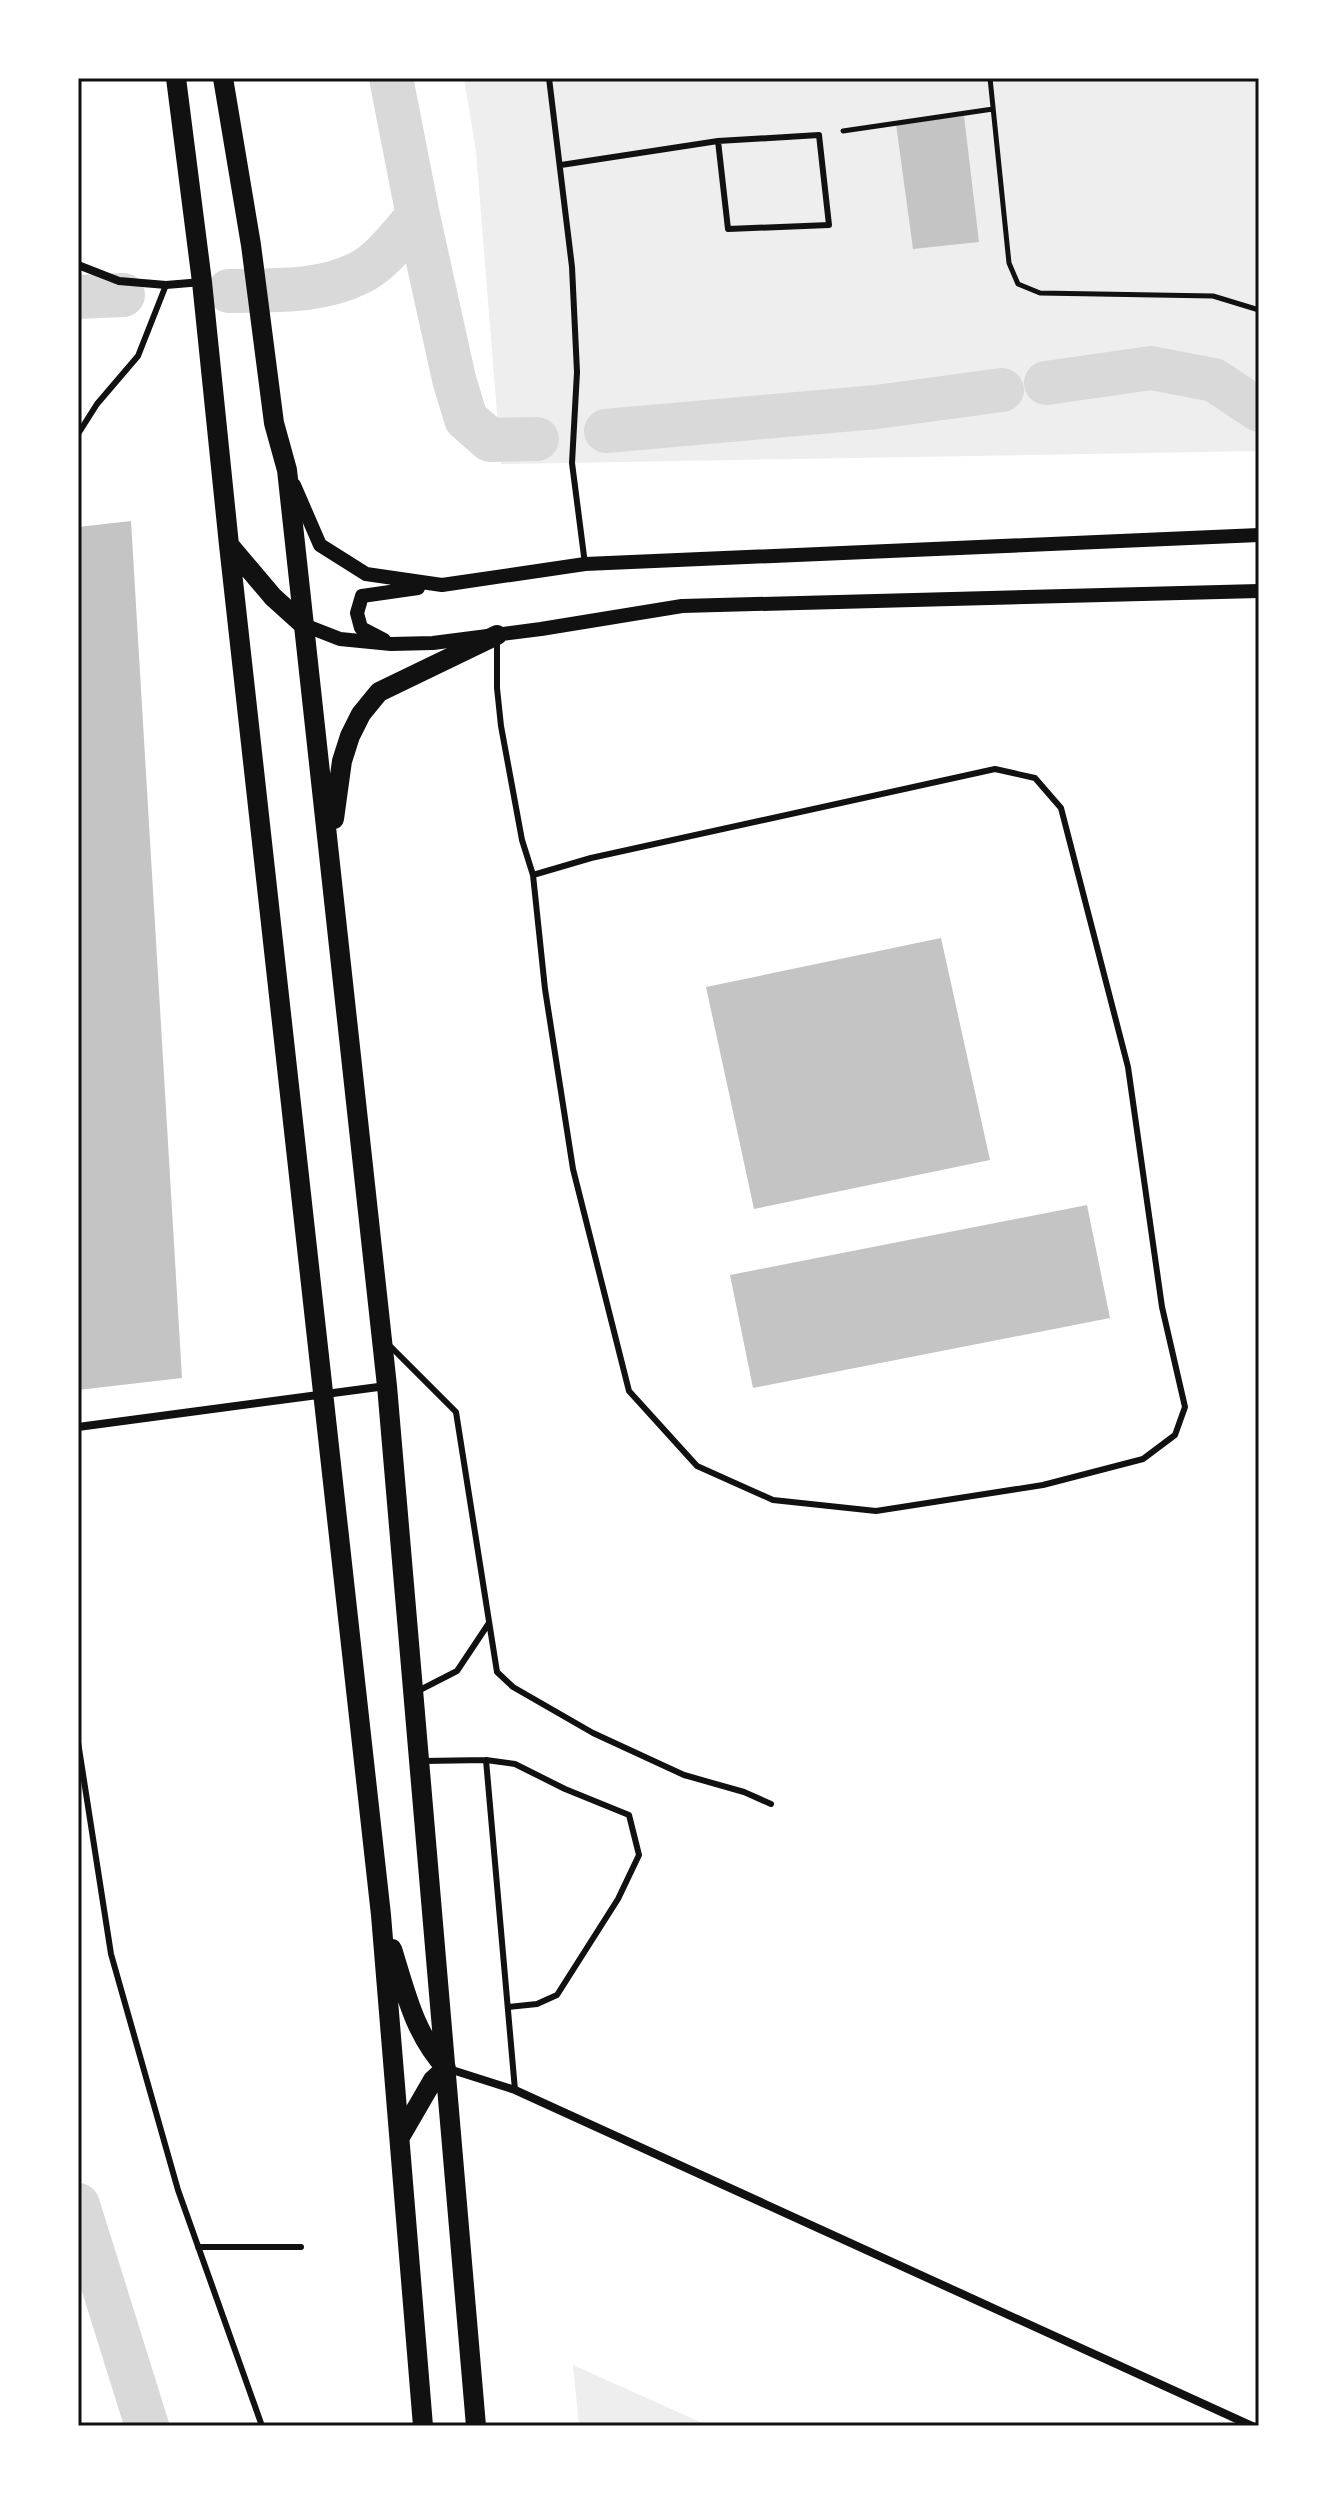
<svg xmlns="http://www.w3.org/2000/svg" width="1337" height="2504" font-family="'Asap Condensed',sans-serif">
<rect width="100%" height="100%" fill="#fff"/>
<path fill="#eee" d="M464,78H1259V451L501,464L476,151Z
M573,2365L709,2426H579Z"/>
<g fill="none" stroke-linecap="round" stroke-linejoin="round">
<path stroke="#d9d9d9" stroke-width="44" d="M418,216L454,379L466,419L490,440L537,439
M229,291C273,290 320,293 359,273C382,262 401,235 418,216L391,78
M78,297L123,295
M1046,383L1151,368L1214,380L1259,410
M606,431L876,407L1002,390
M78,2205L147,2426"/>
</g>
<path fill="#c4c4c4" d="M964,116L979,242L913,249L896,124Z
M131,521L182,1378L78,1390V527Z
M941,938L990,1160L754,1209L706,987Z
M1087,1205L1110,1318L753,1388L730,1275Z"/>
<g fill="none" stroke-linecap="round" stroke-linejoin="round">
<path stroke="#111" stroke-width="5" d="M990,78L1009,263L1018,284L1040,293L1213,296L1259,310
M843,131L993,109"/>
<path stroke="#111" stroke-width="6" d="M549,78L572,267L577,372L572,463L585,564
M561,165L718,141L819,135L829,225L728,229L718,141
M78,434L97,404L138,356L166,285
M497,641V688L501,726L522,840L533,875L545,989L573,1169L629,1391L697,1466L773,1500L876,1511L1043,1485L1143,1459L1175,1435L1185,1407L1162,1307L1128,1067L1061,808L1035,778L995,769L591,858L533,875
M389,1345L456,1412L497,1672L513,1687L593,1733L684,1775L744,1792L771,1804
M416,1692L457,1671L489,1623
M78,1742L111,1954L178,2190L262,2426
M486,1760L515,2090
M423,1761L486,1760L515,1764L565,1789L629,1815L639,1855L618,1899L557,1995L537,2004L508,2007
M198,2247H301"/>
<path stroke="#111" stroke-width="8" d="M78,265L119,281L166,285L202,282
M78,1427L386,1386
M449,2069L515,2090L1252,2426"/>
<path stroke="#111" stroke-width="14" d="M294,485L320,545L366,574L442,585L585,564L1259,535
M304,625L340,639L391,644L433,643L541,629L682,606L1259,591
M384,640L361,628L357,613L362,596L418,588"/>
<path stroke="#111" stroke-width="20" d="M176,78L202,282L229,545L381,1915L423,2426
M223,78L251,245L274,423L287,470L387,1386L476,2426
M229,545L273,597L304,625
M334,819L342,761L350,736L361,714L379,692L497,635
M392,1949C406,1993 414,2033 446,2068
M400,2137L433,2080L446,2068"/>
</g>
<rect width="1337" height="2504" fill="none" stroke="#ffffff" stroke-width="160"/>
<rect x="80" y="80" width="1177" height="2344" fill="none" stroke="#111" stroke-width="3"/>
</svg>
